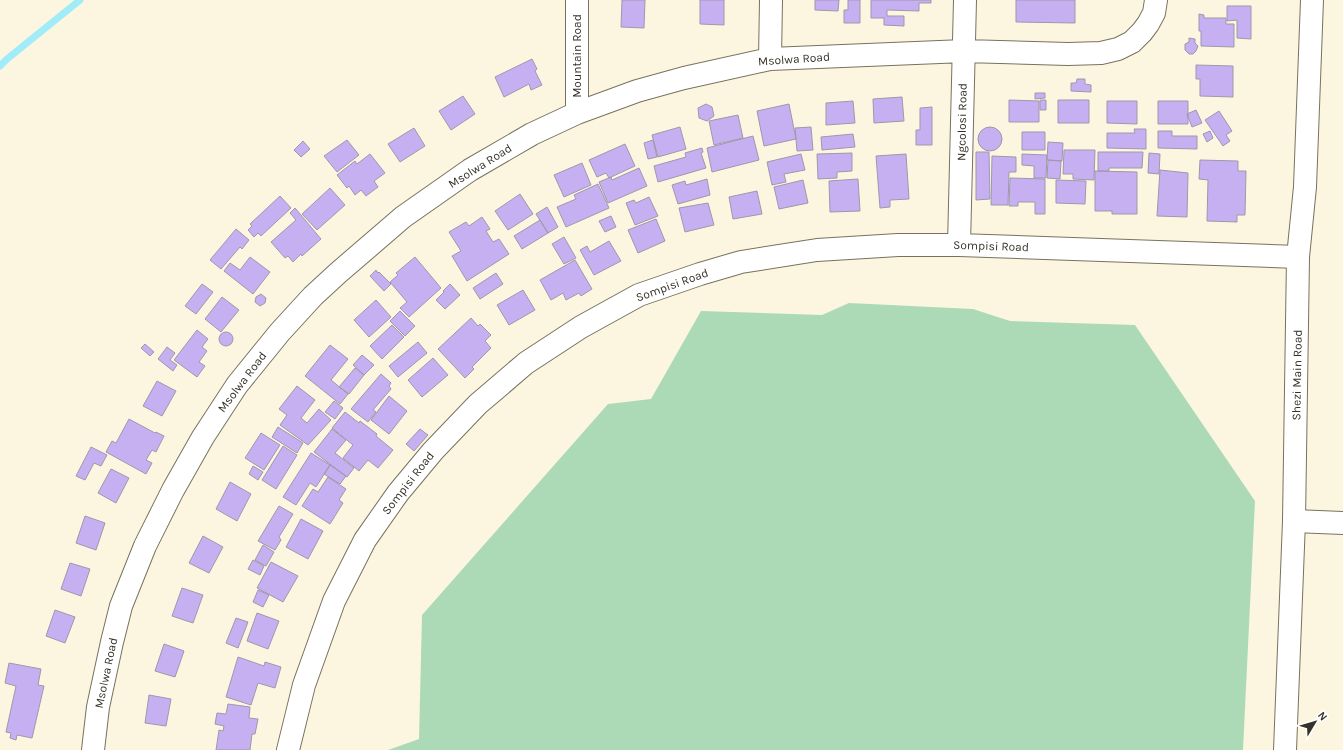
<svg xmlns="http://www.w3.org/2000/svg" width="1343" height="750" font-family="Karla,sans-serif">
<rect width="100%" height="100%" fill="#fcf6e1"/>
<path fill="#acdab7" d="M849,303L973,309L1010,321L1135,325L1255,501L1243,750H388L419,739L422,615L608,404L651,399L701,311L822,315Z"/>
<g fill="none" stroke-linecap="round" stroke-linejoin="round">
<path stroke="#a1ecf9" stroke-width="7" d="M0,66L7,59L80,0"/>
</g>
<path fill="#c6b0f2" stroke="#9d98ab" d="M622,0H645L644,28L621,27Z
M700,0H724V25L700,24Z
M815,0H839L838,11L815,10Z
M848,0H860V23H844V10H848Z
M871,0H931V3H919V11L887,10V16H904V26L884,25V18H871Z
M1016,0H1075V23L1016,22Z
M1227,6H1251V39L1237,38V20L1227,21Z
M1199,14L1204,15V18H1226V24H1234V47L1201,46V31H1199Z
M1189,38L1195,39V43L1198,46L1196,51L1193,54H1189L1185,50V44L1189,42Z
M532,59L537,69L535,71L542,85L531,90L529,84L504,97L495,77Z
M1196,65L1233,66V97L1200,96V79H1196Z
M1077,79H1085V84L1091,85V92L1071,91V83H1076Z
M1035,93H1045V98L1035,99Z
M463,96L475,114L451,130L439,111Z
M902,97L904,121L874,123L873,99Z
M1009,100L1039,101V122H1009Z
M1040,100H1046V110H1040Z
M1058,100H1089V123H1058Z
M853,101L855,123L826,125V103Z
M1107,101H1137V124L1107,123Z
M1158,101H1188V124H1158Z
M706,104L712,107L714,116L707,121L699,118L698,108Z
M789,104L796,139L764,146L757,111Z
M932,107V145H916V130H920V108Z
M1196,110L1202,123L1192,127L1187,114Z
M1219,111L1232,131L1226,135L1230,141L1223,146L1205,120Z
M738,115L743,138L714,145L709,121Z
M680,127L686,149L658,157L652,135Z
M811,127L813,150L797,151L795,128Z
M978 139a12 12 0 1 1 24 0a12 12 0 1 1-24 0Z
M414,128L425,146L400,162L388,144Z
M1134,129H1146V149L1107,148V133H1135Z
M1158,131H1172V136H1197V149L1158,148Z
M1210,131L1213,138L1207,142L1203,134Z
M1022,132H1045V150H1022Z
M853,134L855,147L822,150L821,137Z
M753,136L759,160L712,172L707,148Z
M347,140L359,155L337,172L324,156Z
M653,140L657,157L648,159L644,143Z
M303,141L310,149L301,157L294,150Z
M1048,142L1063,143L1062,161L1047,160Z
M625,144L635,166L609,178L606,173L597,177L589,160Z
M702,148L703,152L701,153L706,168L658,182L654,166L686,157L685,153Z
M1064,150H1095L1094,180L1073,179V174H1063Z
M976,152H989L990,199L976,200Z
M1098,152H1143L1142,168H1109V171H1098Z
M852,153V171L837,172V178L818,179L817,154Z
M1149,153L1160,154L1159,174L1148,173Z
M370,154L385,173L374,181L378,187L366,196L361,190L355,195L349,186L347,188L337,175L355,161L357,164Z
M801,154L805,170L784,174L786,182L772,185L767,162Z
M906,154L909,199L890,200V207L880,208L876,156Z
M1022,154L1047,155L1046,178H1034V166L1022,165Z
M992,156L1016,157V172H1009L1008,205H991Z
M1048,160L1061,161L1060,179L1047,178Z
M1200,160L1238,161V171H1246L1245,215H1237V222L1207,221L1208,180L1199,179Z
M582,163L591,185L564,197L554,175Z
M639,168L647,186L608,203L599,182L611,177L612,180Z
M1160,170L1188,173L1187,217L1157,216Z
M1095,171L1137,172V214H1112V211H1095Z
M1010,178L1045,179V214H1035V202H1018V206H1009Z
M707,179L710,195L678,204L672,185L685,181L686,185Z
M858,179L860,211L830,212L829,181Z
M803,180L808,203L779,209L774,187Z
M1056,180L1086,181L1085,204L1056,203Z
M598,184L609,208L566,227L557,207L576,199L574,195Z
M330,188L345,205L317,230L302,214Z
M757,191L762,214L733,219L729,197Z
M520,194L533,214L508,230L495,211Z
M280,196L291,208L261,236L258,233L254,237L248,230L252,226L250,224Z
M649,197L658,216L635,225L626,203L634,200L636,203Z
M708,203L714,225L685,232L679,208Z
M547,207L558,227L548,233L536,214Z
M295,208L321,239L302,256L301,254L293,262L288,256L285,258L271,242L296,220L290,213Z
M611,216L616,227L605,232L599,221Z
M482,217L490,229L486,231L493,242L499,239L509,254L467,281L452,256L461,251L449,232L466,222L469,226Z
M656,219L665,241L638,253L628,230Z
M540,220L548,233L522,249L514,236Z
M236,229L249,240L242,249L240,247L221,269L210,260Z
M564,237L576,258L564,264L552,244Z
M609,241L621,261L594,275L580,250L587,246L590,252Z
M250,257L270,272L253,294L224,271L230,263L240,270Z
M415,257L441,288L409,317L400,308L407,302L390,282L398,275L396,273Z
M575,260L592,289L581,296L579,293L566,300L563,293L551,300L540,280Z
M376,270L378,273L379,272L391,284L384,291L370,276Z
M496,273L503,284L480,299L473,288Z
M202,284L213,292L196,314L185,306Z
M450,284L460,295L445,309L436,300L444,292L443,291Z
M523,290L535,310L509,325L497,305Z
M261,294L266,298L265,303L260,306L255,302L256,297Z
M222,297L239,310L221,332L205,319Z
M376,300L391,317L369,337L354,320Z
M400,311L415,326L405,336L390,321Z
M471,318L478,326L480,324L491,335L485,341L491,348L472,367L474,369L465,378L438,349Z
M392,325L404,337L382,359L370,346Z
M197,330L208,339L202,347L207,351L199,362L205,366L197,377L174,360Z
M219 339a7 7 0 1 1 14 0a7 7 0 1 1-14 0Z
M418,342L427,353L398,377L389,366Z
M145,344L154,352L150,356L141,348Z
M330,345L348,359L331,380L348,394L340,404L305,376Z
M167,347L175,353L170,360L177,365L173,371L158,359Z
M362,355L374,365L364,375L353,365Z
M433,358L448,375L422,397L408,380Z
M355,368L364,375L349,394L339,387Z
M381,374L391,383L389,386L391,389L373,410L376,412L368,422L351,409Z
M157,381L176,391L162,416L143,406Z
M297,386L315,400L301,418L307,423L319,409L331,420L308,445L280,425L287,415L279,409Z
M389,396L407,411L389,434L371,420Z
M334,401L343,408L335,419L325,412Z
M345,412L359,423L360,421L377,434L376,436L393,450L378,468L368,460L359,471L343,458L353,445L332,428Z
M129,419L155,433L156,432L164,436L156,452L152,450L146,460L152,463L146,474L106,452L112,441L116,443Z
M278,427L303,443L297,453L272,437Z
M332,429L346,440L335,453L354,468L347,477L314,452Z
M420,429L428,435L414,451L406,444Z
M261,433L280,445L264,470L245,458Z
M283,446L297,455L276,489L262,480Z
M91,447L107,455L101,466L94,463L85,480L76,476Z
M311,453L330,465L316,487L310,483L296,505L283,497Z
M330,465L346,476L340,484L324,474Z
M253,466L263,472L258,480L249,474Z
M111,469L129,478L116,503L98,493Z
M328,477L346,489L339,500L343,503L330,524L302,506L313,489L318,492Z
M230,482L251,494L237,521L216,509Z
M279,506L293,514L279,537L281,540L275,550L258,541Z
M85,516L105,523L96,550L76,543Z
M301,519L323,531L308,559L286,547Z
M203,536L223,547L209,573L189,563Z
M263,545L274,552L266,566L255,560Z
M253,560L264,566L260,575L248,569Z
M271,562L298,576L283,602L257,588Z
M70,563L90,569L81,596L61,589Z
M182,588L203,595L193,623L172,616Z
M258,590L269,595L263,607L253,602Z
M55,610L75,617L65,643L46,636Z
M257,613L279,621L268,649L247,641Z
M236,618L248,622L238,648L226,643Z
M164,644L184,651L175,677L155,671Z
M238,657L264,666L265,662L281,667L275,688L258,683L251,705L226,697Z
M9,663L41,669L38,685L44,686L32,738L17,735L16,740L10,738L11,733L6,732L16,686L5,683Z
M149,695L171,699L166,726L145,723Z
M228,704L250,707L249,718L258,719L255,734H252L250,750H216L219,730L223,731L224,726L215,724L217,713L226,714Z"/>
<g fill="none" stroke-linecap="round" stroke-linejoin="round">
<g stroke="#77725f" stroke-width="24">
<path id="minor" d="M770,59L771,0
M577,113V0
M959,245L965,0
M1294,521L1343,523
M93,750L98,707L112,642L121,606L145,546L173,490L203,437L237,385L280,332L313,296L338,273L403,217L470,170L532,134L577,113L637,91L684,78L770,59L964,51L1068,54L1101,53L1118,49L1132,42L1142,32L1148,24L1154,13L1156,0
M288,750L304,685L334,601L365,540L398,493L433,451L478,404L526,363L581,327L639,295L700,274L741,262L817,250L898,245H959L1298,257"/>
</g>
<g stroke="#77725f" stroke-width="24">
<path id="tertiary" d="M1285,750L1294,521L1298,257L1305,187L1312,0"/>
</g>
<use href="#minor" stroke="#fff" stroke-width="22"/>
<use href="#tertiary" stroke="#fff" stroke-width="22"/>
</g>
<g text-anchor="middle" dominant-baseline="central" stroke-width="3.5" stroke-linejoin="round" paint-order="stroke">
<g font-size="12" fill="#343229" stroke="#fff">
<text transform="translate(577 56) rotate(-90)">Mountain Road</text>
<text transform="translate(794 59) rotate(-4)">Msolwa Road</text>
<text transform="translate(962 122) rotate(-89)">Ngcolosi Road</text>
<text transform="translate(480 166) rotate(-32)">Msolwa Road</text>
<text transform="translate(991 246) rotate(2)">Sompisi Road</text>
<text transform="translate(672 285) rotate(-20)">Sompisi Road</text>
<text transform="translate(1297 375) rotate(-89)">Shezi Main Road</text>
<text transform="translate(242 382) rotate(-53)">Msolwa Road</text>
<text transform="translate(408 483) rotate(-52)">Sompisi Road</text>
<text transform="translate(106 673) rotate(-78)">Msolwa Road</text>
</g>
</g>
<g transform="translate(1315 722) rotate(52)" stroke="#ffffff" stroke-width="3" paint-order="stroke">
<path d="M0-3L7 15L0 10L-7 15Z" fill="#343229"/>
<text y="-6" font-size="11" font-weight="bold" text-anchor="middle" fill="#343229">N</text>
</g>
</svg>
